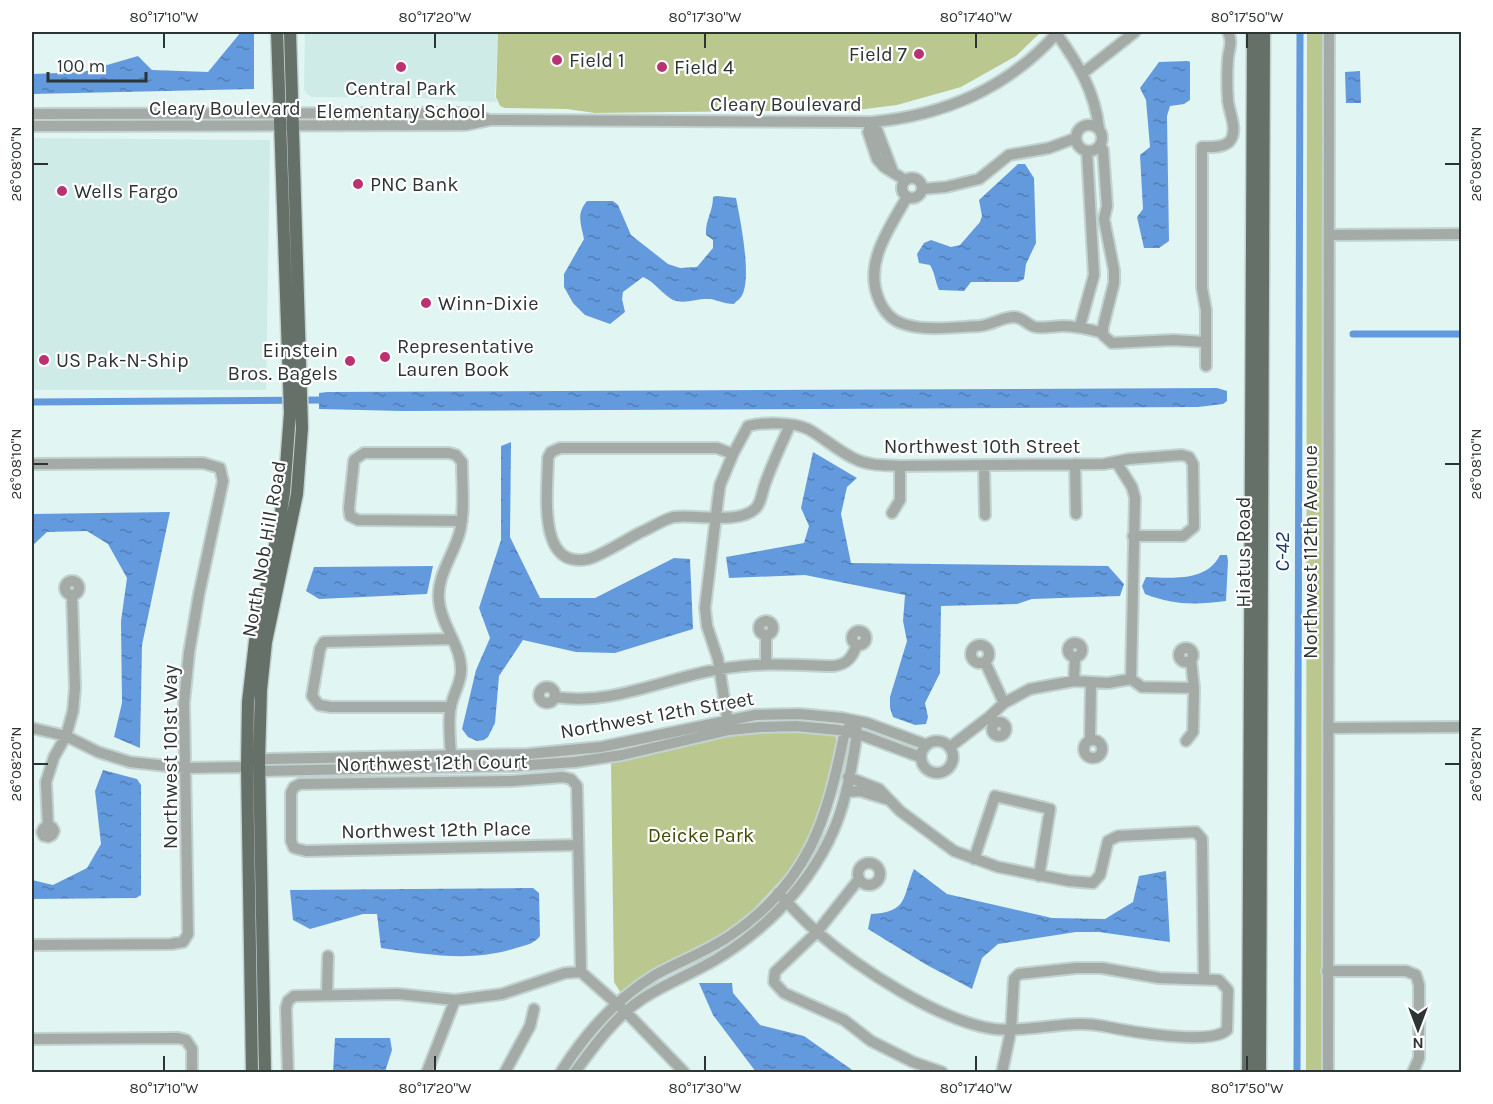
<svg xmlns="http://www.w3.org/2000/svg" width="1493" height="1104" font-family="Karla,sans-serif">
<defs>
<pattern id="water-ripples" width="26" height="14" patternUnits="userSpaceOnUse" patternTransform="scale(1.5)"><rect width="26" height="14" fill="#639ade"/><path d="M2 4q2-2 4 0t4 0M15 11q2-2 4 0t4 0" fill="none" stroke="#527eb5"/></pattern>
</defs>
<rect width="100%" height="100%" fill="#e1f5f2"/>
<path fill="#ceebe7" d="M305,32H498L495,97L497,102L453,101L423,98L312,97L307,94L304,89Z
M32,138L270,140L266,390H32Z"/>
<path fill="#bac890" d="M498,32H1041L1016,56L961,87L897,105L857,110L595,113L567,109L505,108L500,106L496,97Z
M1307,32H1325L1326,1072H1306Z
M765,731L808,732L835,735L838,744L818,828L795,865L751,912L714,942L633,984L622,995L614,982L611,762C663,753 713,737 765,731Z"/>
<path fill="url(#water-ripples)" d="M241,32H254V89L32,94V74L83,72L138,56L152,70L208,72Z
M1188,61L1190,62V100L1184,104L1170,106L1167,116L1169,241L1159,248H1144L1137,217L1143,209L1140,155L1150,147L1146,100L1140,88L1159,62Z
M1360,71L1361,103H1346L1345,72Z
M1018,164H1025L1034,178L1036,243L1026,264L1024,279L1018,282H971L964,291L939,290C935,281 935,273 930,265L919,263L917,254L924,243L931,240L951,247L960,245L980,222L982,216L979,200Z
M717,196L736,198C740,218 753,280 741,297C739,300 736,301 734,304C725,304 720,301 711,299C699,297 686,305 673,300C662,294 655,282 643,277L623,292L622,299L625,312L610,324L585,315L573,303L564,287V274L584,239C581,224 576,214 587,201H613L618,205L631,235L668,264L680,268L697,267L713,248V240L706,235C705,220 713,212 713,197Z
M1217,388L1227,391V401L1223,404L1198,407L402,411L319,409V393L327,392Z
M511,442L510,537L540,598H595L674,558L690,559L693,629L615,653L576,652L523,640L499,676L495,723L488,737L484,740L477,741L468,737L462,729L476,670L490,638L479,608L501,540V446Z
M813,452L857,478L847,487L841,514L851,563L1108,566L1124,584L1120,596L1032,599L1017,604L941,606L940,673L925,703L928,717L926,724L915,725L893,717L890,708V697L907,641L903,621L905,595L805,575L729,578L726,557L804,543L809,526L801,508Z
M170,512L142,645L140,748L114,737L122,703L121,621L127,578L108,544L87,531L47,532L32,546V514Z
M1220,555H1227L1228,561L1226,601C1195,605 1173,605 1145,594L1142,586L1146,577C1171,578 1207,582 1220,555Z
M433,566L427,594L319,599L306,591L314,567Z
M103,770L137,779L141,785V895L136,898L32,899V880L53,885L87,868L101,844L95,791Z
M914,869L947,894L1052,918L1105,919L1133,902L1139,876L1166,871L1170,942L1099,932H1076L998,944L982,958L972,989L925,964L868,929L871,914C909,912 902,897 914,869Z
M533,888L539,893L540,936C534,944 526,945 516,948C469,963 428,954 381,948L377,914H363L310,929L293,920L290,890Z
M699,983H732L733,993L760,1025L804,1036L855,1072H756L713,1015Z
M335,1038H390L392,1050L385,1072H333Z"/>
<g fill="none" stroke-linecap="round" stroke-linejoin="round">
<path stroke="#639ade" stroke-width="7" d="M1353,334H1462
M32,402L325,400
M1297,1072L1300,32"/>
<g stroke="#c1d2d0" stroke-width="14">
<path id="minor" d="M1057,34C1078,64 1095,91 1099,129
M1083,73L1135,32
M32,114L471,113L489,120
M872,122L868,132L877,159L884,167L905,180
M872,122L877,130L893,172
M1076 138a13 13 0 1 1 26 0a13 13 0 1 1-26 0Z
M32,126L466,125L490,120L872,122C946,115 1008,88 1058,32
M1100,145L1103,150L1107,206L1104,219L1114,270V283L1103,327V335L1112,343L1174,340L1205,342
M902 188a10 10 0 1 1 20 0a10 10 0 1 1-20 0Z
M922,189L946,187L979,179L1009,155L1049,148L1076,138
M907,197C889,229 862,265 880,302C885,313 894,322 907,325C927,331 958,327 980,326C992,325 1002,317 1015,317C1023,318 1028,325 1035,327C1043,329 1055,326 1063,326C1077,326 1089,329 1103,333
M1329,235L1462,234
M1080,326L1094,275L1087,151
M1206,366V310L1202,288V147C1210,147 1222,148 1229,142C1239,132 1229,112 1228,101C1227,87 1227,72 1228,58C1229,48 1233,43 1228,32
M790,425C781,445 772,464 765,484C762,492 761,504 755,509C737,525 696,514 674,517C664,519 651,528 641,532C629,538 599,557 588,559C536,570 548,489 548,458L551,452L560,448H717L733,454L748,426C764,422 793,422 808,429C824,438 838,451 855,459C869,466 885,465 900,466L1104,464L1129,459L1182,455L1189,457L1193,464L1194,527L1183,536H1133
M1117,463L1132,487L1135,498L1131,679
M32,464L203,463L220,468L223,481L199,594L189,653L184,703L188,934L183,942L171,944L32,945
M1075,464L1076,514
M984,465L985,515
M892,513L900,500V466
M65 588a7 7 0 1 1 14 0a7 7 0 1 1-14 0Z
M759 628a7 7 0 1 1 14 0a7 7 0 1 1-14 0Z
M852 638a7 7 0 1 1 14 0a7 7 0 1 1-14 0Z
M1068 650a7 7 0 1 1 14 0a7 7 0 1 1-14 0Z
M971 654a9 9 0 1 1 18 0a9 9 0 1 1-18 0Z
M1179 655a7 7 0 1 1 14 0a7 7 0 1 1-14 0Z
M985,662L1004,703
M766,664V636
M1074,681L1075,657
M539 695a8 8 0 1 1 16 0a8 8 0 1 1-16 0Z
M555,697C612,706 665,678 720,669C758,662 796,665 834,666C848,664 852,657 857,645
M451,707H331L319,705L312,696L320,649L324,642L452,639
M992 729a7 7 0 1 1 14 0a7 7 0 1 1-14 0Z
M728,724L718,659L707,626L705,608L718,499L720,485L733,454
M32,728L66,736L98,752L130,762L185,768L247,767L259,771L515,766L575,762L622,755L729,730L760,727L796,726L839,730L864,736L920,757
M1328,728L1462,727
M1090,739L1091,683
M1084 749a9 9 0 1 1 18 0a9 9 0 1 1-18 0Z
M921 757a16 16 0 1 1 32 0a16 16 0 1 1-32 0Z
M1186,741L1193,732L1194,688L1191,660
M950,747L989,717L1004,703L1030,689L1074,681L1108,683L1131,679L1142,687L1194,688
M451,761C451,744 447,723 451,706C453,694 461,683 461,671C462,646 441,626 439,601C436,576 454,555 460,531C465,509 462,485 462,462L456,455L449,453H364L354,460L349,508L350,516L358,520L462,521
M252,763L259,760L269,759L528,754L601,747L755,715L799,714L842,718L867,723L927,745
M848,777L879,789L900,811L954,851L998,867L1069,881L1093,883L1100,875L1108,841L1118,836L1196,832L1202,839L1204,979
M847,792L860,791L886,799
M48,826L52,827L54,831L52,835L48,837L44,836L42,832L44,828L48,826L46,782L54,757L66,736L73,711L75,688L72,595
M578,845L306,851L294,848L291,841V793L294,787L300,784L512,781L563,777L571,779L577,786L581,972
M974,859L995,796L1050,809L1039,876
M858 874a11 11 0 1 1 22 0a11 11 0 1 1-22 0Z
M859,879L817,932L775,972L774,982L784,993L844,1020L871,1041L913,1062L942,1072
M778,893C791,906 803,920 816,931C858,968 939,1021 994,1029C1030,1033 1067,1019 1103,1026C1127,1031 1210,1046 1227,1030L1228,990L1219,980L1159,978L1102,968H1076L1019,974L1014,979L1011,1030L1002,1072
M1327,971H1406L1416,975L1419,985V1058L1413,1072
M327,994L328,956
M32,1039L178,1038L186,1040L192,1049V1072
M288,1072L286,1008L288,1001L294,996L398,994L455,1000L502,994L565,973L581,972L626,1012L684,1072
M427,1072L455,1000
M505,1072L530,1026L534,1009
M561,1072C585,1034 616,999 655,975C680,961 708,951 731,935C810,881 827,819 845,731L848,728
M575,1072C594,1046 615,1017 642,999C665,984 691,974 715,960C777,923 830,863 846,792C851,773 854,753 857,733L856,727
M1328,1072L1329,32"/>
</g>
<g stroke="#c1d2d0" stroke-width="15">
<path id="major" d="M252,1072L247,767L248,702L255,641L278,531L284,493L290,413L277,32
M265,1072L259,760L261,690L266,642L297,494L302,428L290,32
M1248,1072L1253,32
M1260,1072L1264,32"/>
</g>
<use href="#minor" stroke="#a4aaa5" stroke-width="10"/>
<use href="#major" stroke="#657068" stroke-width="12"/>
</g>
<path fill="none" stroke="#2d3534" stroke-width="2" d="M164,33V48M435,33V48M705,33V48M976,33V48M1247,33V48M33,164H48M1445,164H1460M33,464H48M1445,464H1460M33,764H48M1445,764H1460M164,1056V1071M435,1056V1071M705,1056V1071M976,1056V1071M1247,1056V1071"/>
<g fill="#ba3272" stroke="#fff" stroke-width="2">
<circle cx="919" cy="54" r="6"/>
<circle cx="557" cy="60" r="6"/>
<circle cx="401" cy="67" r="6"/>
<circle cx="662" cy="67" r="6"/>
<circle cx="358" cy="184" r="6"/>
<circle cx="62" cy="191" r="6"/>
<circle cx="426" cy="303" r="6"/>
<circle cx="385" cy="357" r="6"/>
<circle cx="44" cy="360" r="6"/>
<circle cx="350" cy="361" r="6"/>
</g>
<g text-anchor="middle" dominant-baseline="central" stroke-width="4.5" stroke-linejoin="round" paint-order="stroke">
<g font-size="20" fill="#2d3534" stroke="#fff" text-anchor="start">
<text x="907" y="54" text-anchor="end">Field 7</text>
<text x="569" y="60">Field 1</text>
<text x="674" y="67">Field 4</text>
<text x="401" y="88" text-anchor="middle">Central Park<tspan x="401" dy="23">Elementary School</tspan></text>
<text x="370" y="184">PNC Bank</text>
<text x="74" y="191">Wells Fargo</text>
<text x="438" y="303">Winn-Dixie</text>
<text x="397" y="346">Representative<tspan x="397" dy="23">Lauren Book</tspan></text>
<text x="338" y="350" text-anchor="end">Einstein<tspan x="338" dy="23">Bros. Bagels</tspan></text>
<text x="56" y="360">US Pak-N-Ship</text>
</g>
<g font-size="20" fill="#2d3534" stroke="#fff">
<text x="786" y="104">Cleary Boulevard</text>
<text x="225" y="108">Cleary Boulevard</text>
<text x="982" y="446">Northwest 10th Street</text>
<text transform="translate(264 549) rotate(-80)">North Nob Hill Road</text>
<text transform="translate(1243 552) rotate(-90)">Hiatus Road</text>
<text transform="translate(1310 552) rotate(-90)">Northwest 112th Avenue</text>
<text transform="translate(657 715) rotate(-10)">Northwest 12th Street</text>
<text transform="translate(170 757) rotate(-90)">Northwest 101st Way</text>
<text transform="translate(432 763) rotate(-1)">Northwest 12th Court</text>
<text transform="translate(436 830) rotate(-1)">Northwest 12th Place</text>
</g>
<g font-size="20" fill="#3f4b05" stroke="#fff">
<text x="701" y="835">Deicke Park</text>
</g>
<g font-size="21" font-style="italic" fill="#143a66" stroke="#fff">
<text transform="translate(1282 552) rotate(-90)">C-42</text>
</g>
</g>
<rect width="1493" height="1104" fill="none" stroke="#ffffff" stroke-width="66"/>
<g transform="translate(1418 1029) rotate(180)" stroke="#ffffff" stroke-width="4.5" paint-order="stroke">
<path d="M0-4.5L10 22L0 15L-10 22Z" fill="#2d3534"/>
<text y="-9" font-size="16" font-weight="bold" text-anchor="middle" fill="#2d3534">N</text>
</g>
<path d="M48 72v9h98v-9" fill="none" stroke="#2d3534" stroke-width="3"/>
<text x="57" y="72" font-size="18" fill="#2d3534" stroke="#ffffff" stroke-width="4.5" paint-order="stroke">100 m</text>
<rect x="33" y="33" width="1427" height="1038" fill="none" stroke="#2d3534" stroke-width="2"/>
<g font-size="15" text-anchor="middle" fill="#2d3534">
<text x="164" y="22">80°17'10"W</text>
<text x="435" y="22">80°17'20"W</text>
<text x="705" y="22">80°17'30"W</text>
<text x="976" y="22">80°17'40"W</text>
<text x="1247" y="22">80°17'50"W</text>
<text transform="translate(1476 164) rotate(-90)" y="5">26°08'00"N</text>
<text transform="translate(16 164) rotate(-90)" y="5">26°08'00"N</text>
<text transform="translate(1476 464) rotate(-90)" y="5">26°08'10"N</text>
<text transform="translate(16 464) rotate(-90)" y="5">26°08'10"N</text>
<text transform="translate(1476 764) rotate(-90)" y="5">26°08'20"N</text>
<text transform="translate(16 764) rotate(-90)" y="5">26°08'20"N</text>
<text x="164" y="1093">80°17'10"W</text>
<text x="435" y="1093">80°17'20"W</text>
<text x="705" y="1093">80°17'30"W</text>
<text x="976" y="1093">80°17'40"W</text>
<text x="1247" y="1093">80°17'50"W</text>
</g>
</svg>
